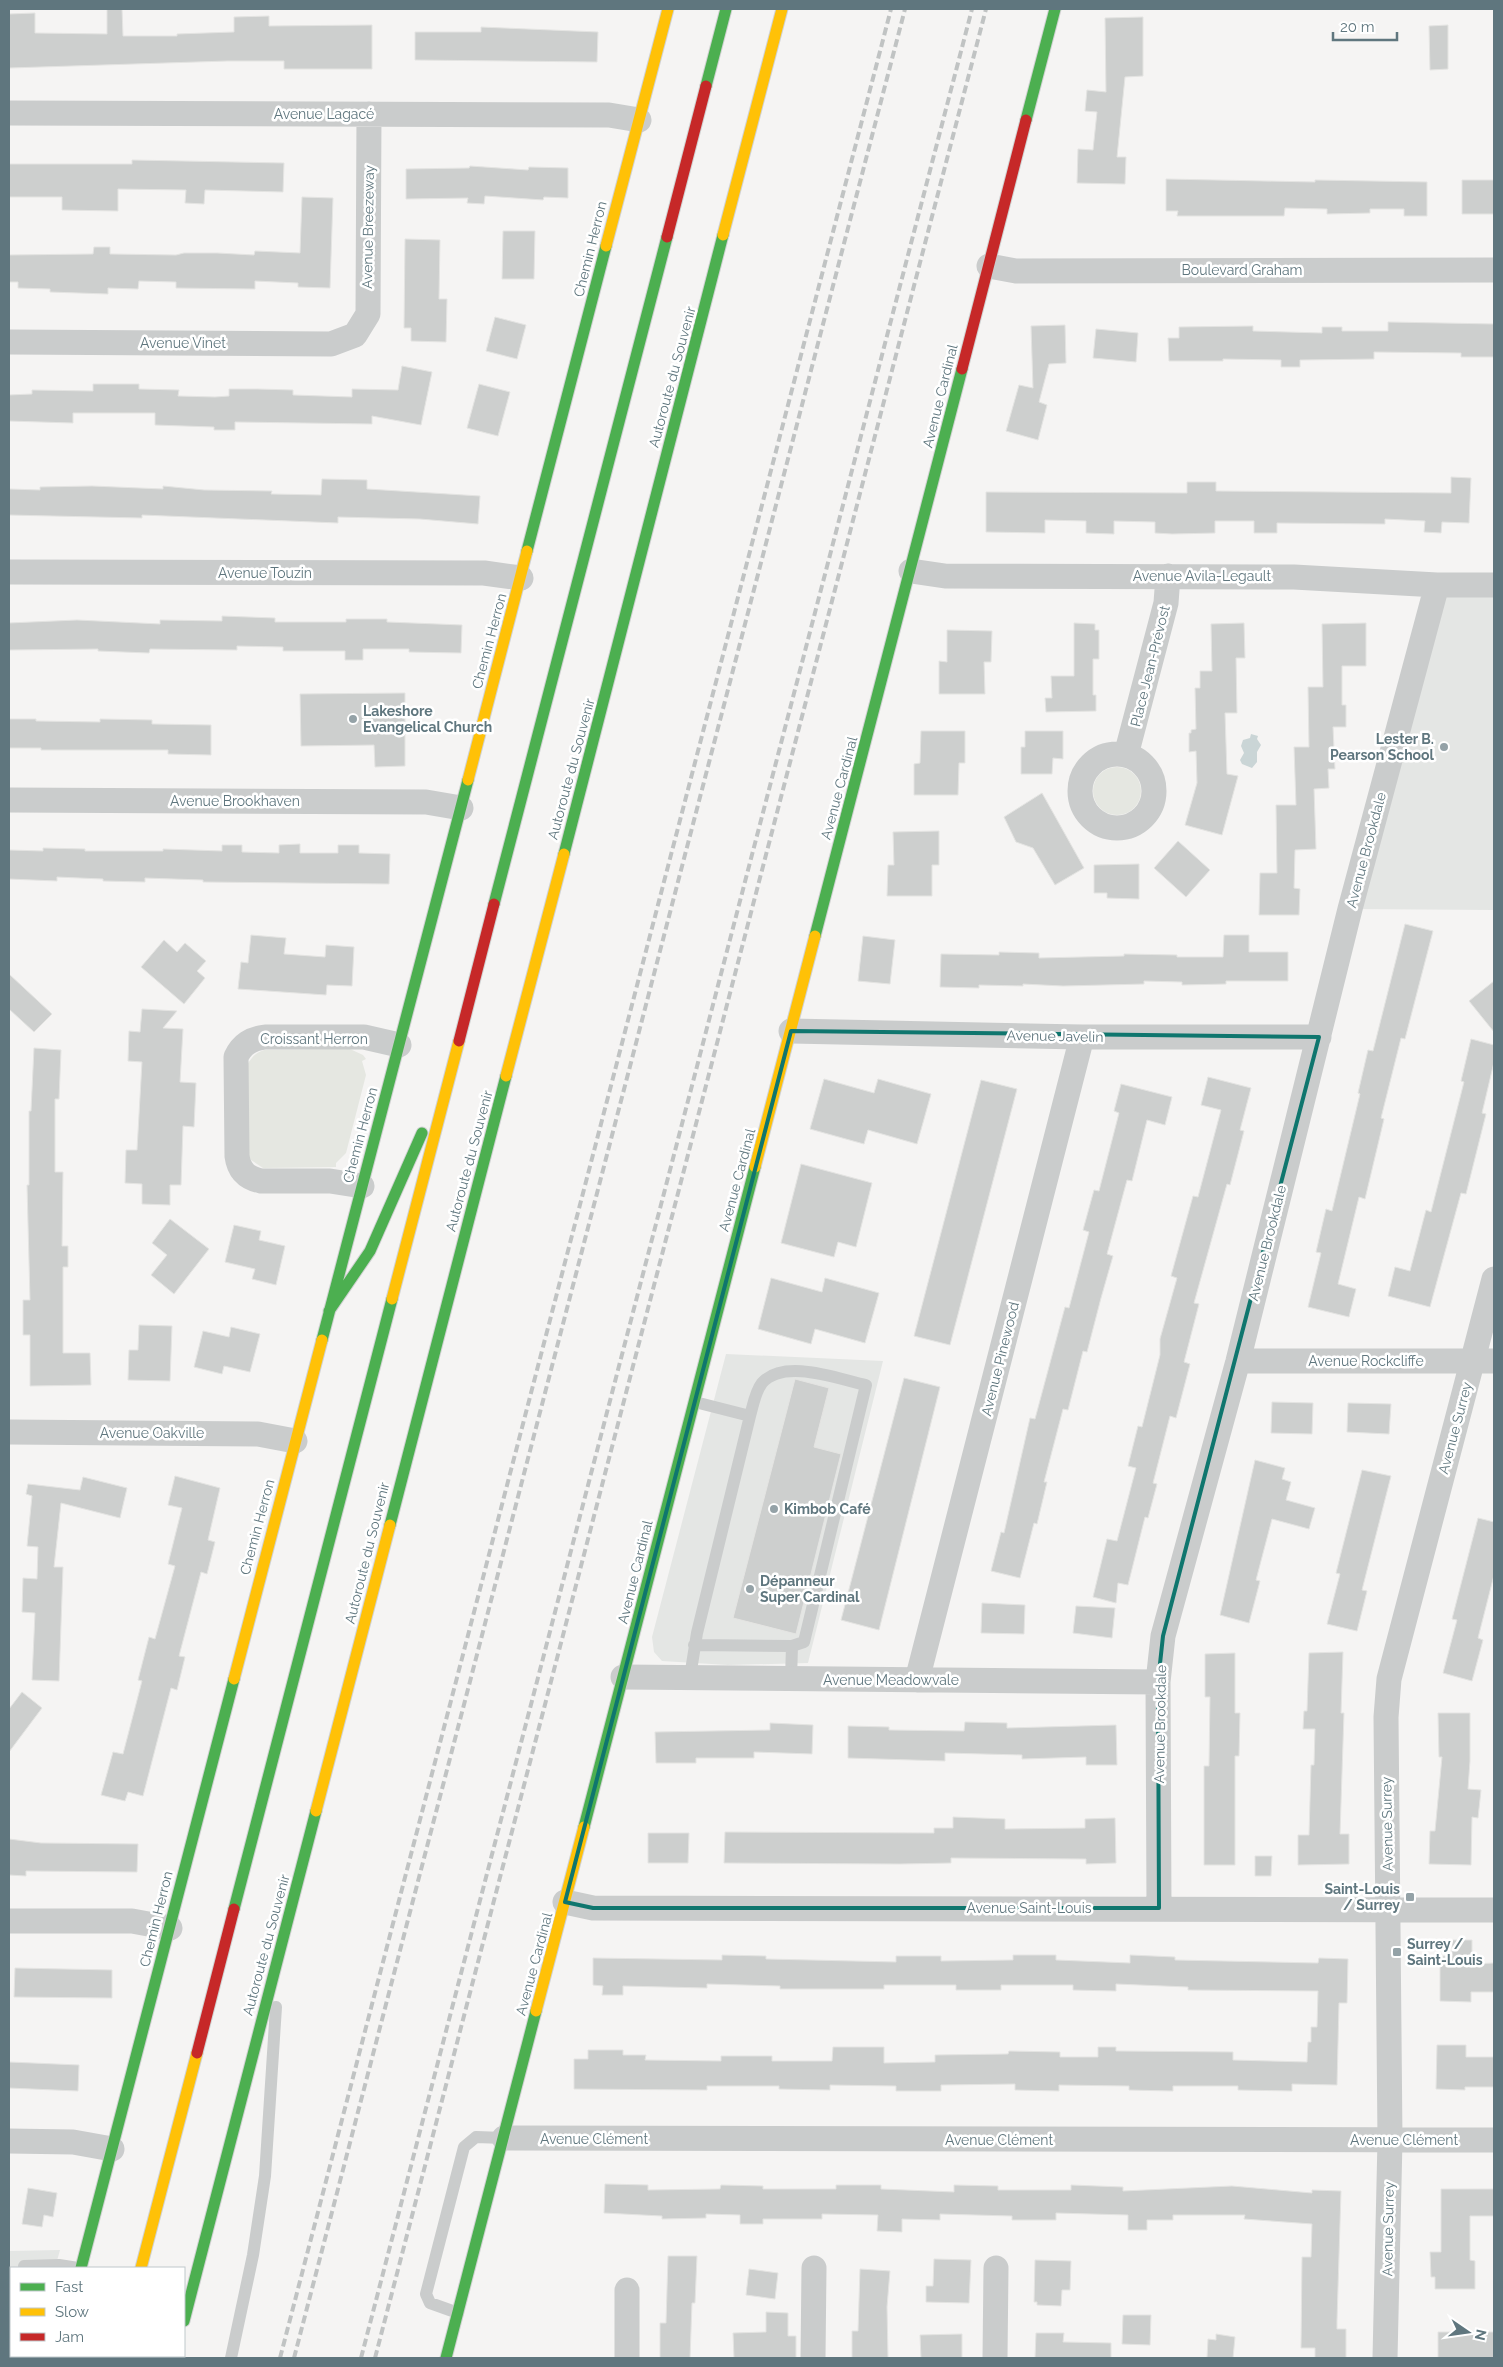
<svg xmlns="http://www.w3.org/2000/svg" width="1503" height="2367" font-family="Raleway,sans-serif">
<rect width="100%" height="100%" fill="#f5f4f3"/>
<path fill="#e4e6e4" d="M1437,585H1494V910L1350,909Z
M726,1354L883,1361L808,1663L728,1665L662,1661L654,1652L652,1637Z
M60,2250L55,2268H11V2356H32V2358H9V2251Z"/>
<path fill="#e5e7e1" d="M1093 791a24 24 0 1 1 48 0a24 24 0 1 1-48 0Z
M350,1049L363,1055L366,1059L362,1061L366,1075L346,1153L336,1163V1167L263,1168L251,1160L247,1152V1065C252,1057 255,1053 264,1050Z"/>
<path fill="#cad5d6" d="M1251,734L1258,736L1257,739L1261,745L1257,752V762L1252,768L1242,764L1240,760L1244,753L1241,746L1243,740L1250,738Z"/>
<path fill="#cdcfce" stroke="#e4e4e2" d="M107,9H122L123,36H177V34L234,32V17L269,16V26L372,25V69H284V61H227L9,68V14L35,13V33L107,34Z
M1143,17V76L1125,77L1117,157H1126L1125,184L1077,183L1078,149L1093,150L1097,112L1085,111L1087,90L1106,92L1105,18Z
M1448,25V69L1430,70L1429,26Z
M481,27L598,32L597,62L415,60V32H481Z
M132,160L284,163L283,192L205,190L204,204L185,203L186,190L118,189V211L62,210V197H9V164H132Z
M470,166L528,170L529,167L568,168V198L544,197L543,200L485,196L484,204L467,203L468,198L406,199V169L469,168Z
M1166,179L1315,182V180L1427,182V216H1404V209H1370V213L1327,214V209L1285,208L1284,216H1177L1178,211H1166Z
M1462,180H1494V214H1462Z
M302,197L333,198L330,288L298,287V283L255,281V289L176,288V282L139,281L138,289L108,288V294L50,292V289L18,288V282H9V255L93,254L94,247H110V254L176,255L184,253H217L254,255L255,251L300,253Z
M503,231H535L534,279H502Z
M405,239L440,240L439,299H447L446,342L411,341V328H404Z
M495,317L526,325L517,359L486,351Z
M1388,322L1494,324V357H1461V353L1374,352V359L1300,360V367H1281V360L1223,359V361H1169L1168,338H1179V327L1253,326V331L1322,333V327H1342V331H1388Z
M1065,325L1066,363L1049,364L1039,402L1047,405L1038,440L1006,431L1019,385L1033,388L1031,326Z
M1096,329L1138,333L1136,362L1093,358Z
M402,366L432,372L421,425L372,416V424L235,422V430H214V427L155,425V413H73V423L9,421V395L32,394V390L93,391V384H139V389L179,390L178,396L215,397L229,396V389H257L293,390V395L352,397V389L398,390Z
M479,384L510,392L498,436L467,428Z
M1451,477L1471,478L1469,523L1442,522L1441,533L1424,532L1425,521L1385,519V524L1277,523V533H1254V521H1215V533L1172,534L1155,533V522L1114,521V534L1086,533V521L1045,520V533L986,532V492L1187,493V482H1216V491L1451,493Z
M322,479L367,480V489L480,496L478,524L420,519L338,517V523L142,515V518L9,515V489L40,490V487L92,486L163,489V486L204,490L272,491L271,494L321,495Z
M222,616L275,618V622H346V619H387V622L462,625L461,653L409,652V649H363V660H345V651H283V647L237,646V650L150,649L149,653L98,651V649L9,650V623L77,620L160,624V620L222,621Z
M1074,623L1095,624V630H1099V659H1093V695H1096V711L1046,712L1045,698H1052L1051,676H1074Z
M1244,623L1245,658H1236L1237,713H1225L1227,774L1238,776L1222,835L1185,825L1197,783L1196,751L1189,752V733H1191V730L1196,729L1195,688H1200V671H1212L1211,624Z
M1366,623V666H1342V705H1346V727H1333L1335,769H1328L1329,788L1314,789L1316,849L1295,850L1294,888L1300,889L1299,915H1259L1260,873H1277L1276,805H1296L1294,747H1309L1308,687H1323L1322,624Z
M947,630L992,631L991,662H984L985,694H939V661L947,662Z
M405,693V766L375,767L374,745L301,746L300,694Z
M9,719H36V721L100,722V719L152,720V724L211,725V755L168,754V750H41V748H9Z
M921,731H965V763H959L958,795H914V764L920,763Z
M1025,731H1063V759L1053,758L1052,774H1021V747H1025Z
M1042,793L1084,868L1055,885L1033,848L1016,842L1004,817Z
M939,831V865H932V896H887L888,865H894L893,832Z
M1178,841L1210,870L1186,897L1154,868Z
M300,844V853H338V845H359V853L390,854L389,884L203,882V880L145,878V882L103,881V879L57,877V881L9,879V850L43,851V848L85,849V851H163V849L222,851V845H242V852L279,853V845Z
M1139,864V899L1107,898V893H1094V865Z
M1405,924L1433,931L1405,1039L1401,1038L1381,1118L1384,1119L1365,1199L1359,1197L1338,1284L1356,1289L1349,1317L1308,1307L1321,1253L1316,1252L1326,1209L1332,1211L1360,1094L1358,1093L1368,1050L1373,1051Z
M251,935L286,938L284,954L325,957L326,945L354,947L352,986L327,985L326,995L238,989L241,962L248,963Z
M1224,935H1249V952H1288V981H1226V984L1182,985V982L1144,981V984L1063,986L1023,984V986L979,985V988L940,987L941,954L999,955V952L1039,953V958L1124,956V954L1177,955V957H1223Z
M863,936L895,940L890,984L858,981Z
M164,940L177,952L185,943L206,961L197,971L205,978L184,1004L141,967Z
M9,974L52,1014L34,1032L9,1009Z
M1494,981V1032L1469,1001Z
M142,1009L177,1011L163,1028L183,1029L180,1082L196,1083L194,1127L183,1126L181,1185H170V1205L142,1204V1184L125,1183L126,1150H137L142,1062L128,1061L129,1031L140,1032Z
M1471,1039L1494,1045V1062L1482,1113L1486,1114L1466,1194L1461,1193L1430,1307L1388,1296L1395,1267L1410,1271L1426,1210L1431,1212L1464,1082L1461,1081Z
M34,1048L61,1050L59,1099H55V1172H63L62,1246H68V1267H63V1353H90L91,1385L30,1386V1335H23V1300H30L27,1185H29V1111H31Z
M1208,1077L1251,1088L1240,1130L1244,1131L1230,1185L1227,1184L1194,1303L1199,1304L1184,1362L1190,1364L1176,1418L1170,1416L1153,1483L1157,1484L1148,1518L1145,1517L1128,1585L1118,1583L1116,1603L1093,1597L1107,1539L1117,1541L1136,1468L1128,1466L1138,1426L1142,1427L1160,1355V1339L1177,1278L1171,1276L1193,1196L1198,1197L1221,1110L1201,1105Z
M824,1079L874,1093L878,1079L931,1094L917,1144L868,1130L864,1144L810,1129Z
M981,1080L1017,1089L950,1345L914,1336Z
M1121,1084L1172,1097L1165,1125L1147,1120L1132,1181L1127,1180L1107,1254L1113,1256L1101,1298L1087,1352L1083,1351L1068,1410L1063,1409L1044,1482H1047L1037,1524L1034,1523L1020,1578L991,1571L1001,1532L1004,1533L1030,1418L1035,1419L1065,1307L1069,1308L1089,1232L1083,1230L1094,1190L1099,1191L1119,1113L1114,1111Z
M801,1164L872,1183L856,1247L838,1242L834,1257L781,1243Z
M170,1219L209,1249L174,1294L151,1275L167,1255L152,1243Z
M234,1225L261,1231L259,1240L285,1246L276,1285L252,1279L255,1269L225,1262Z
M771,1278L822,1292L825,1278L879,1293L865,1343L815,1329L811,1344L758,1329Z
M139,1325L172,1326L170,1381L128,1380L129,1350H138Z
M231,1327L260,1334L250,1372L224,1366L222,1374L194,1367L203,1331L229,1337Z
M904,1378L940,1387L879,1630L841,1620Z
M795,1379L829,1388L814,1447L841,1454L796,1634L733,1618Z
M1272,1402L1313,1403L1312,1434L1271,1433Z
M1348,1403L1391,1404L1389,1434L1347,1432Z
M1255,1460L1285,1468L1282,1479L1291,1482L1286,1500L1315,1508L1309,1529L1272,1519L1256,1580L1260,1581L1249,1623L1220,1615Z
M1362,1470L1391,1476L1362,1590L1367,1591L1357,1631L1327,1624L1340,1574L1336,1573Z
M175,1476L220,1488L208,1540L215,1542L207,1574L201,1572L179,1656L185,1657L177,1690L171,1688L143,1796L128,1792L125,1801L101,1795L113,1752L123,1754L142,1681L138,1680L149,1637L155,1639L175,1566L168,1564L182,1508L168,1505Z
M83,1477L127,1488L120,1518L61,1503L54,1567H63L59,1681L32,1680L35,1613L22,1612L23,1578L37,1579L38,1547L27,1546L32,1496L26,1494L28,1484L80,1490Z
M1478,1518L1494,1522V1575L1478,1638L1483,1640L1472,1681L1443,1673L1457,1620L1452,1619Z
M982,1603L1025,1605L1024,1634L981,1633Z
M1076,1606L1115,1608L1112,1638L1073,1633Z
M1343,1652L1341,1713H1344L1340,1834H1349V1864L1298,1865V1835H1309L1311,1765H1314L1315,1729H1303L1304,1711H1307L1309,1653Z
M1235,1653V1713H1240L1239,1756H1235V1865H1204V1766H1209L1210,1697H1205V1654Z
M22,1692L42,1708L9,1752V1709Z
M1438,1713H1470V1761L1468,1789L1481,1790L1478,1818L1472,1817L1471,1865L1429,1864L1430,1831H1435L1442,1757H1439Z
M965,1722L1007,1723V1728L1116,1725L1117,1765H1086V1757L1022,1759V1755L945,1753V1761L848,1758V1726L889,1727V1730L964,1731Z
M770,1723L813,1725L812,1754L754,1752V1758H696V1763H656L655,1732L770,1730Z
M953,1817L1005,1819V1829L1085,1828V1819L1115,1818L1116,1863L1086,1864V1859L951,1858V1863L900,1864L724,1863L725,1832L934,1833V1828H953Z
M648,1833H689L688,1863H648Z
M9,1839L41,1843L138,1844L137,1872L26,1871V1876L9,1875Z
M1255,1856H1272L1271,1876H1255Z
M1452,1940H1472V1964L1494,1963V1992H1471V2002L1440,2001V1956H1452Z
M722,1955L766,1956V1959L896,1962V1956H941V1961L1013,1960V1955H1056V1960L1130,1963V1955L1175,1957V1960L1318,1963L1319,1958L1348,1959L1347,2003H1339L1337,2085L1292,2084V2091L1238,2090V2086H1173V2091L1129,2090V2086L1059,2085V2091L1015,2090V2084L941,2085V2091H896V2086L830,2085V2090L779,2089V2086H707V2090L574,2089V2059H588V2050H623V2055H646L645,2060L721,2061V2056H772V2061H832L833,2047H884V2063L935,2062V2055L1008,2054L1009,2051L1060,2052V2057H1098V2047H1116V2051L1233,2052V2060L1307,2062L1308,2042H1311V2027H1317L1318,1991L1188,1990V1987L1116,1984V1991L1073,1990V1985H1001V1990H956V1985H884V1989H780V1986L707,1984V1988L623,1986V1995H602L603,1986L593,1985V1958L722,1960Z
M15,1968L112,1970V1998L14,1997Z
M1437,2045H1466V2057H1494V2087H1465V2090L1436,2089Z
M9,2062L79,2065L78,2091L9,2088Z
M605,2184L648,2185V2190L720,2189L721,2185L763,2186V2189H836V2185H881V2189L954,2192V2185L998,2186V2190H1071V2185L1123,2187V2191L1232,2186L1312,2193V2190L1341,2191L1337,2321V2329H1346V2358H1315V2348H1301L1302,2257H1311L1312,2224L1244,2219L1245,2215H1173V2220H1147V2230H1128V2215L1056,2213V2220H1012V2216L940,2214V2220L902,2219V2232L877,2231L878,2215L822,2214V2219H763V2224H740V2215L706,2214V2218L662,2219V2216L604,2213Z
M28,2188L57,2193L53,2217L44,2215L42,2227L22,2224Z
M1441,2189H1494V2216H1470V2260L1475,2261V2289H1435V2277H1431L1430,2252H1441Z
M668,2256H697L695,2303H692L690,2358H660V2323H666Z
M934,2259L971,2260L969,2303L926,2302V2286H933Z
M1035,2260L1071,2261L1070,2290H1062L1061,2306L1037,2305V2302H1034Z
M749,2269L778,2273L775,2299L746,2295Z
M860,2269L890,2271L887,2307L888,2358H852V2331H858Z
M766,2312L788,2313V2336H796V2358H734L733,2333L766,2332Z
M1123,2315H1151L1150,2345L1122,2344Z
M1438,2332H1494V2358H1438Z
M1036,2333H1064L1063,2342L1111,2343V2358H1035Z
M962,2334V2358H921L920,2335Z
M1216,2334L1235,2337L1233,2358H1207L1208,2339L1216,2340Z"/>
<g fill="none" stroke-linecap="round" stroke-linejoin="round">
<g stroke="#d0d2d2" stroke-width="13">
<path id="fast" d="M706,86L726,9
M1026,120L1055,9
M527,551L606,246
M564,854L723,235
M494,904L667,237
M815,936L962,369
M329,1311L370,1251L422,1133
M322,1340L468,780
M390,1525L506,1076
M584,1827L755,1167
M234,1909L392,1299
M81,2268L234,1679
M184,2321L316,1811
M118,2356V2358
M174,2358L175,2356
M446,2358L536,2011"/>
</g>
<g stroke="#d0d2d2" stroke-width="13">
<path id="slow" d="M723,235L782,9
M606,246L668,9
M468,780L527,551
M506,1076L564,854
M755,1167L815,936
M392,1299L459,1041
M234,1679L322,1340
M316,1811L390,1525
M536,2011L584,1827
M141,2268L197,2053"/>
</g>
<g stroke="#d0d2d2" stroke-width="13">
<path id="jam" d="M667,237L706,86
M962,369L1026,120
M459,1041L494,904
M197,2053L234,1909
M58,2356V2358"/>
</g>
<path stroke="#cacccc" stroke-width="12" d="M750,1416C753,1406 755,1392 762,1383C784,1358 838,1379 866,1385L804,1642L792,1646
M694,1645L792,1646L791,1679
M690,1677L697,1633L750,1416L695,1402
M24,2266L59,2265L78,2268
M458,2313L430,2303L426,2294L464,2147L476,2137L504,2138
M19,2356L33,2358
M231,2358L253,2255L265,2176L276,2007"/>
<path stroke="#cacccc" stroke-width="25" d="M9,113L609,115L639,120
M989,266L1016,271L1494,270
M9,342L331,344L355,335L368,314L369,114
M911,571L945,576L1294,577L1437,585H1494
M9,572L484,573L521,578
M1080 791a37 37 0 1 1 74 0a37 37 0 1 1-74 0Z
M1126,755L1166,603L1168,576
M9,800L426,802L461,808
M791,1031L1082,1037H1319
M362,1186L330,1181H261C247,1178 239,1171 237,1156L236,1057C242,1044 251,1039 265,1037H364L399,1045
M1238,1361H1494
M9,1432L258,1434L295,1441
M623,1677L1158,1682
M917,1680L1082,1037
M565,1902L593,1908L1494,1910
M1159,1908L1158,1682L1163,1636L1238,1361L1350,909L1437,585
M9,1921H132L170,1928
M504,2138L1494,2140
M9,2141L73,2142L112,2149
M627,2290V2358
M813,2358L814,2268
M995,2358L996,2268
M1385,2358L1390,2140L1386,1717L1389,1679L1494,1279"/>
<use href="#fast" stroke="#4caf50" stroke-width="11"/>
<use href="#slow" stroke="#ffc107" stroke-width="11"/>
<use href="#jam" stroke="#c62828" stroke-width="11"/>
<path stroke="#c0c3c3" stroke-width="4" stroke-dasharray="8 4" stroke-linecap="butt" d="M280,2358L891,9
M294,2358L905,9
M361,2358L972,9
M375,2358L986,9"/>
</g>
<path fill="none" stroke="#0f766e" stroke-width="4" stroke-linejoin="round" d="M791,1031L1319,1037L1163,1636L1158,1682L1159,1908H593L565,1902Z"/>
<g fill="#94a2a7" stroke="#fff" stroke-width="2">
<circle cx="353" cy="719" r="5"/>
<circle cx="1444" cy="747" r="5"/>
<circle cx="774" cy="1509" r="5"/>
<circle cx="750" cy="1589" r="5"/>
<rect x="1405" y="1892" width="10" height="10" rx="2.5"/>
<rect x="1392" y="1947" width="10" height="10" rx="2.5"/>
</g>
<g text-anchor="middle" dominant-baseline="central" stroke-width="5" stroke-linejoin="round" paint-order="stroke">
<g font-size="14" fill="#5f767e" stroke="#fff">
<text x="324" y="114">Avenue Lagacé</text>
<text transform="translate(368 227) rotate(-89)">Avenue Breezeway</text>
<text transform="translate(590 249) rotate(-76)">Chemin Herron</text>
<text x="1242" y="270">Boulevard Graham</text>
<text x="183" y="343">Avenue Vinet</text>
<text transform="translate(672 377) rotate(-75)">Autoroute du Souvenir</text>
<text transform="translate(940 396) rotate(-76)">Avenue Cardinal</text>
<text x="265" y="573">Avenue Touzin</text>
<text x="1202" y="576">Avenue Avila-Legault</text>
<text transform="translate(489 641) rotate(-75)">Chemin Herron</text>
<text transform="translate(1150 666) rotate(-76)">Place Jean-Prévost</text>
<text transform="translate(571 769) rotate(-75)">Autoroute du Souvenir</text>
<text transform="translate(839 788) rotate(-75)">Avenue Cardinal</text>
<text x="235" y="801">Avenue Brookhaven</text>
<text transform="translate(1366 850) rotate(-75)">Avenue Brookdale</text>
<text transform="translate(1055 1036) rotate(1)">Avenue Javelin</text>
<text x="314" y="1039">Croissant Herron</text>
<text transform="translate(360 1135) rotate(-75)">Chemin Herron</text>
<text transform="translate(469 1161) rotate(-75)">Autoroute du Souvenir</text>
<text transform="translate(737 1180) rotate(-75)">Avenue Cardinal</text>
<text transform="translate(1267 1243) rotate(-76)">Avenue Brookdale</text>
<text transform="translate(1000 1359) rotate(-76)">Avenue Pinewood</text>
<text x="1366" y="1361">Avenue Rockcliffe</text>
<text transform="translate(1455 1428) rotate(-75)">Avenue Surrey</text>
<text x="152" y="1433">Avenue Oakville</text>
<text transform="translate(257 1527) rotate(-75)">Chemin Herron</text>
<text transform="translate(367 1553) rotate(-76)">Autoroute du Souvenir</text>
<text transform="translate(635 1572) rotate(-76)">Avenue Cardinal</text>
<text x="891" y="1680">Avenue Meadowvale</text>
<text transform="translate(1160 1724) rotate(-89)">Avenue Brookdale</text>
<text transform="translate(1387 1824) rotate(-91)">Avenue Surrey</text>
<text x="1029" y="1908">Avenue Saint-Louis</text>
<text transform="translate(156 1919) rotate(-76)">Chemin Herron</text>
<text transform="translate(266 1945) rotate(-75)">Autoroute du Souvenir</text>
<text transform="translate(534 1964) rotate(-75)">Avenue Cardinal</text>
<text x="594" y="2139">Avenue Clément</text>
<text x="999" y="2140">Avenue Clément</text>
<text x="1404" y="2140">Avenue Clément</text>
<text transform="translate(1388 2229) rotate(-89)">Avenue Surrey</text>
</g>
<g font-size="14" font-weight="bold" fill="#5f767e" stroke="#fff" text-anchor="start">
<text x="363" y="711">Lakeshore<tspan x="363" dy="16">Evangelical Church</tspan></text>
<text x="1434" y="739" text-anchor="end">Lester B.<tspan x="1434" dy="16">Pearson School</tspan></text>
<text x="784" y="1509">Kimbob Café</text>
<text x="760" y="1581">Dépanneur<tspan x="760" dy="16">Super Cardinal</tspan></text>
<text x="1400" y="1889" text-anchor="end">Saint-Louis<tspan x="1400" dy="16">/ Surrey</tspan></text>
<text x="1407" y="1944">Surrey /<tspan x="1407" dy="16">Saint-Louis</tspan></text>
</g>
</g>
<rect width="1503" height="2367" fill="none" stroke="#5f767e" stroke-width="20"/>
<rect x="10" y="2267" width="175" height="90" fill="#ffffff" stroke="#bfc8cb"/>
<rect x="20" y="2283" width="25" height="8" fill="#4caf50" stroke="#bfc8cb"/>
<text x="55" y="2292" font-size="15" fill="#5f767e">Fast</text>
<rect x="20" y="2308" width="25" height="8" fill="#ffc107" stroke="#bfc8cb"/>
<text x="55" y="2317" font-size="15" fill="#5f767e">Slow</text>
<rect x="20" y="2333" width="25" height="8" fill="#c62828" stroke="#bfc8cb"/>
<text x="55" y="2342" font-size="15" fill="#5f767e">Jam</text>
<g transform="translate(1468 2332) rotate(103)" stroke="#ffffff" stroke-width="4" paint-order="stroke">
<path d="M0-4L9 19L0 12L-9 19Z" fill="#5f767e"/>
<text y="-8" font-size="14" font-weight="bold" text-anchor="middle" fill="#5f767e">N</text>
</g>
<path d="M1333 32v8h64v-8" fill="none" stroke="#5f767e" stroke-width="2.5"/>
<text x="1340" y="32" font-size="15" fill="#5f767e" stroke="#ffffff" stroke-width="4" paint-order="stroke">20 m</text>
</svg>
